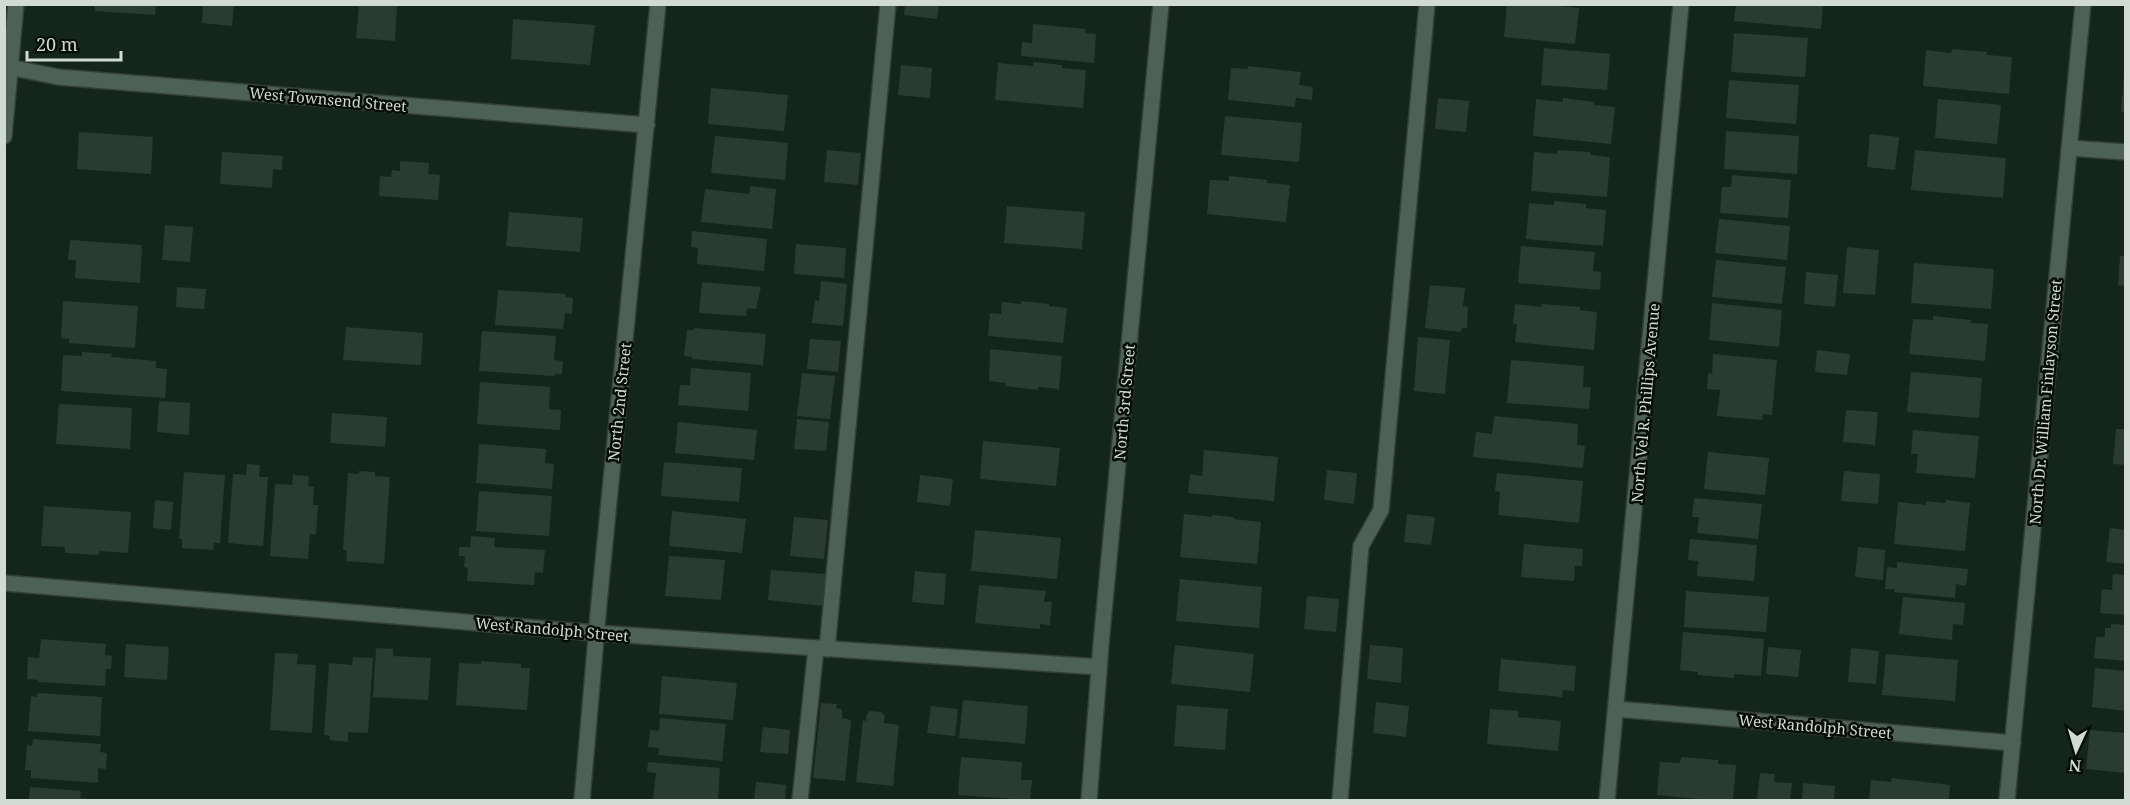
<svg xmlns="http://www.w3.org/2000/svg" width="2130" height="805" font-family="'Noto Serif',serif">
<rect width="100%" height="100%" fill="#14251d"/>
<path fill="#2a3b32" d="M95,4H156L155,15L95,11Z
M203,4H234L232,26L202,23Z
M359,4H397L395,41L356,38Z
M905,4H939L937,19L904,15Z
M1507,4H1541L1579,8L1575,44L1504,37Z
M1736,4H1823L1821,29L1734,21Z
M513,19L595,25L590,65L511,59Z
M1033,24L1085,29V33L1096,34L1094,63L1021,56L1022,42L1032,43Z
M1734,33L1808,38L1805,77L1731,72Z
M1544,48L1610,54L1607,90L1541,85Z
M1952,49L1987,52V55L2012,57L2009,94L1923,86L1926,50L1951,53Z
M1033,62L1062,65V68L1086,70L1083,108L995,100L998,63L1033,66Z
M901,65L932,68L930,98L898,95Z
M1248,66L1301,72L1299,85L1313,87L1312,100L1296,98L1295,107L1228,100L1231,68L1248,69Z
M2124,72H2126V112H2121Z
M1729,80L1799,85L1796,124L1726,118Z
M711,88L788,95L784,131L708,124Z
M1438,98L1469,101L1466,132L1435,129Z
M1563,98L1594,102V105L1615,107L1611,144L1533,136L1536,99L1563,102Z
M1938,99L2001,105L1997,144L1935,138Z
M1225,116L1302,123L1299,162L1221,155Z
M1726,131L1799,136L1797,174L1724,169Z
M79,132L153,137L151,174L77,169Z
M1870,134L1899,137L1895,170L1867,167Z
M715,136L788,143L785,180L711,173Z
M827,150L861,153L858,185L824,182Z
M1558,150L1590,152V155L1610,157L1607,197L1531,191L1534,152L1557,154Z
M1915,150L2006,158L2003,198L1911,190Z
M222,152L283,156L282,170L273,169L272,188L220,184Z
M400,161L429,163L428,174L440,175L438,200L379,196L380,176L391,177L392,170L400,171Z
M1732,175L1791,180L1788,218L1720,213L1722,187H1731Z
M1229,176L1267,180V183L1290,185L1286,222L1207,214L1210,180L1229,181Z
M750,186L776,189L772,229L701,222L705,189L749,194Z
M1554,201L1586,204V208L1606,210L1603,246L1526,239L1529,203L1554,205Z
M1007,206L1085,212L1082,249L1004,243Z
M509,212L583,218L580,252L506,246Z
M1719,219L1790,226L1787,260L1715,253Z
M165,225L193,227L190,262L162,260Z
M692,231L767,239L764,271L697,264L698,248L691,247Z
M70,240L142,245L140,283L75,278L76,260H68Z
M796,244L846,248L844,278L794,274Z
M1521,246L1595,252L1593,271L1601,272L1600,290L1518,283Z
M1847,247L1879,250L1875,295L1843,293Z
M2120,256H2126V286L2118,285Z
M1716,260L1786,267L1782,304L1712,297Z
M1914,263L1994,269L1991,309L1911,303Z
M1806,272L1838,275L1835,307L1804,304Z
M821,281L847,284L843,326L812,323L815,300L819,301Z
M702,282L761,287L756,309L747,308L746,316L699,313Z
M1430,285L1465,288L1463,306L1468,307L1467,328H1462L1461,332L1425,328Z
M177,287L206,289L204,309L176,307Z
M498,290L565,294V297L573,298L572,314L565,313L563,329L495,325Z
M63,301L138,306L135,348L69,343V339L61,338Z
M1021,301L1049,304V306L1067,308L1063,343L988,336L990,313L1001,314L1002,302L1021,304Z
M1712,303L1782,310L1779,347L1709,340Z
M1515,304L1541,307L1542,304L1580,307V310L1597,312L1594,350L1515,342L1517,324H1513Z
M1933,316L1971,320V323L1988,324L1985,361L1909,354L1913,319L1933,320Z
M346,327L423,333L421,365L343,360Z
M694,328L766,334L763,365L692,359V357L684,356L687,330H694Z
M482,331L556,336L554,360L563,361L562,374H555V376L479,371Z
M1418,337L1450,340L1445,394L1414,391Z
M810,339L841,341L838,372L807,369Z
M990,349L1062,356L1059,389L1038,387V390L1005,386L1006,383L989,381Z
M1817,350L1850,354L1847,375L1815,372Z
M82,352L112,354L111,357L156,361V368L167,369L165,398L61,391L63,355L82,356Z
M1713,354L1777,360L1772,415L1763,414L1762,420L1717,416L1720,390L1707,389L1708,373L1712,374Z
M1511,360L1584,366L1583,387H1591L1589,409L1507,403Z
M691,368L751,373L748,411L678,405L680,385H690Z
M1911,372L1982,378L1979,418L1907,412Z
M802,373L835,376L830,419L797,416Z
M480,382L550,387L549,409L561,410L560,430L477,424Z
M159,401L190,403L189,435L157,432Z
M59,404L132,408L130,449L56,444Z
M1846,410L1878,412L1875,445L1843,442Z
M332,413L387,417L385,447L330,443Z
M1494,416L1578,424L1577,445L1585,446L1583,468L1473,457L1476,432L1492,434Z
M797,419L829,422L826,451L794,449Z
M678,422L757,430L754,460L675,453Z
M2116,429H2126V465L2113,464Z
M1913,430L1979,436L1975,478L1916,473L1918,454H1911Z
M983,441L1060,448L1056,486L980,479Z
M479,444L546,449L545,463L554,464L552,489L476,483Z
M1204,450L1278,457L1274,501L1188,493L1190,474L1202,476Z
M1708,452L1769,458L1765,495L1704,489Z
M664,462L742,468L739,502L661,496Z
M247,464L260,465L259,477H268L263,546L228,543L233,474L246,475Z
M1327,470L1357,473L1354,504L1324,500Z
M359,471L375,472V476L390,477L384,564L346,561L347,550H343L348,473L359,474Z
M1844,471L1880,474L1878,504L1841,501Z
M184,472L225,475L220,543H214L213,550L182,548V539H179Z
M1497,473L1583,481L1579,523L1498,515L1500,492L1495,491Z
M293,475L309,476L308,486L314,487L313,505H318L316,534H310L308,559L270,556L275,484L292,485Z
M920,475L953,479L950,506L917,502Z
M479,491L552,496L549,536L476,531Z
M1694,498L1762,504L1758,539L1697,533L1699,517H1692Z
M155,500L173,502L171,530L153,528Z
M1946,500L1970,503L1965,551L1894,544L1898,502L1926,505V501L1945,503Z
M44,506L131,512L128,553L99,551V555L65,553V547L41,546Z
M672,511L746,519L742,553L669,546Z
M1184,514L1212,517V515L1234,517V519L1261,522L1257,564L1180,557Z
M1407,514L1435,517L1431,545L1404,542Z
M794,517L828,520L824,559L790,556Z
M2110,528L2126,530V564L2106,562Z
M975,530L1061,538L1057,579L971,571Z
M471,536L495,538L494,547L545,550L543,573L535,572L534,585L467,581L468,568L464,567L465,556H459V547H470Z
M1690,539L1757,545L1754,581L1697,576L1698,561L1688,560Z
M1524,544L1583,549L1582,566H1575L1574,581L1521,577Z
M1858,547L1885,550L1883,580L1855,577Z
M669,556L725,560L721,600L665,596Z
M1897,562L1968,569L1966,586L1956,584L1955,598L1894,592V589H1885L1887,567L1897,568Z
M771,570L826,574L823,606L768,600Z
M915,571L946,574L944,605L912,602Z
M2113,574L2126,575V615L2100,613L2102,589L2112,590Z
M1180,579L1262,587L1259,628L1176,621Z
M979,585L1046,591L1044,602H1052L1050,625L1040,624V629L975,623Z
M1686,591L1769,597L1766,632L1684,627Z
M1307,596L1339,599L1336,632L1304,629Z
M1903,597L1965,603L1963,625L1953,624L1952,640L1899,634Z
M2111,624L2126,625V661L2094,658L2096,637H2105V628H2111Z
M1683,632L1764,639L1761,676L1734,674V678L1698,675V672L1680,670Z
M41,639L106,644L105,655L112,656L111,669H106L105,686L38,682V680L27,679L28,657L39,658Z
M126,644L169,647L167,680L124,677Z
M1175,645L1254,654L1250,692L1171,684Z
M1370,645L1403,648L1401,683L1367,679Z
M1768,647L1801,650L1798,677L1766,674Z
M376,648L393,649V656L431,658L428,700L373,697Z
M1851,648L1879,651L1876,684L1848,682Z
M275,653L298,654L297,664L316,665L312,733L270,730Z
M1886,654L1958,660L1955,701L1882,695Z
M353,657L373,658L368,733L348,732V742L330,740V736L324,735L329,663L352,665Z
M1501,659L1576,666L1574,691L1563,690L1562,697L1498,691Z
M481,661L521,664V668H530L527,710L456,705L459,663L481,664Z
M2095,668L2126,671V711L2092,707Z
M662,676L737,683L733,720L659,714Z
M37,693L102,697L100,736L28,731L31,696L37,697Z
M963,700L1028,706L1025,744L959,738Z
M1376,702L1409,706L1406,737L1373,733Z
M821,703L837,704L836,708L842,709V718L851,720L845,781L813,778Z
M1177,705L1228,709L1225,750L1174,746Z
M931,706L958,709L955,736L927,733Z
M1490,709L1518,711V717L1561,721L1558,751L1487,744Z
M870,711L881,712L885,716L884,723L899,725L893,786L856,782L863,720L866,721L867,714Z
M660,718L726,724L722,761L658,755L659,748L648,747L650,730L659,731Z
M763,727L790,730L788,754L760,752Z
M2090,730L2126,733V773L2086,769Z
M33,739L101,744L100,752L107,753L106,769L98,768V783L31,778V770H25L27,745L32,746Z
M961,757L1022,762L1021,780H1032L1030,800L958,795Z
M1681,757L1718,760V764L1736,765L1733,800H1710L1657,795L1660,762L1680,763Z
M648,762L720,768L718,800H653L656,773L647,772Z
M1760,773L1775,774L1774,782L1792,783L1790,800H1757Z
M1892,778L1950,785L1949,800H1869L1871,780L1891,782Z
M756,782L786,785L785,800H754Z
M1803,783L1835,786L1834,800H1802Z
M30,787L81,791L80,798L89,799V800H29Z"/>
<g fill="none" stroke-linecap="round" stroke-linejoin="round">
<g stroke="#333f38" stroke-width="18">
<path id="lane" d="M2069,148L2126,152
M827,649L888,4
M800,800L816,648
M1340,800L1361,546L1381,510L1427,4"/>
</g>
<g stroke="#333f38" stroke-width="18">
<path id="street" d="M4,66L58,77L647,125
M4,136L16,4
M4,583L596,633L1099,667
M1616,709L2013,743
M582,800L599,603L658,4
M1089,800L1101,644L1161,4
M1607,800L1681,4
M2007,800L2083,4"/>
</g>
<use href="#lane" stroke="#4e6157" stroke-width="15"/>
<use href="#street" stroke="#4e6157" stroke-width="15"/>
</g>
<g text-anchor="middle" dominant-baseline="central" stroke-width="5" stroke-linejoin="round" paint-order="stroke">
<g font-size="15" fill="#d0dbd5" stroke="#060d09">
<text transform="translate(328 99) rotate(5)">West Townsend Street</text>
<text transform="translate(619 402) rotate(-84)">North 2nd Street</text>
<text transform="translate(1124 402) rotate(-85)">North 3rd Street</text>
<text transform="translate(2045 402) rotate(-85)">North Dr. William Finlayson Street</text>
<text transform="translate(1645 403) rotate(-85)">North Vel R. Phillips Avenue</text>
<text transform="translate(552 629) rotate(5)">West Randolph Street</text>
<text transform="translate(1815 726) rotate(5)">West Randolph Street</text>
</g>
</g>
<rect width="2130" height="805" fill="none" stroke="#d0dbd5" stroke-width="12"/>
<g transform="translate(2076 751) rotate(184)" stroke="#060d09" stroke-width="4.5" paint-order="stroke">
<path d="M0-4.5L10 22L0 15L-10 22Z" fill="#d0dbd5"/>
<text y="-9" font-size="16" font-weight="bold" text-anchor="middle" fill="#d0dbd5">N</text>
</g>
<path d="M27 51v9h94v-9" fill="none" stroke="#d0dbd5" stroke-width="3"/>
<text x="36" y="51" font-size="18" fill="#d0dbd5" stroke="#060d09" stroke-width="4.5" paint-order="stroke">20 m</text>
</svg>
